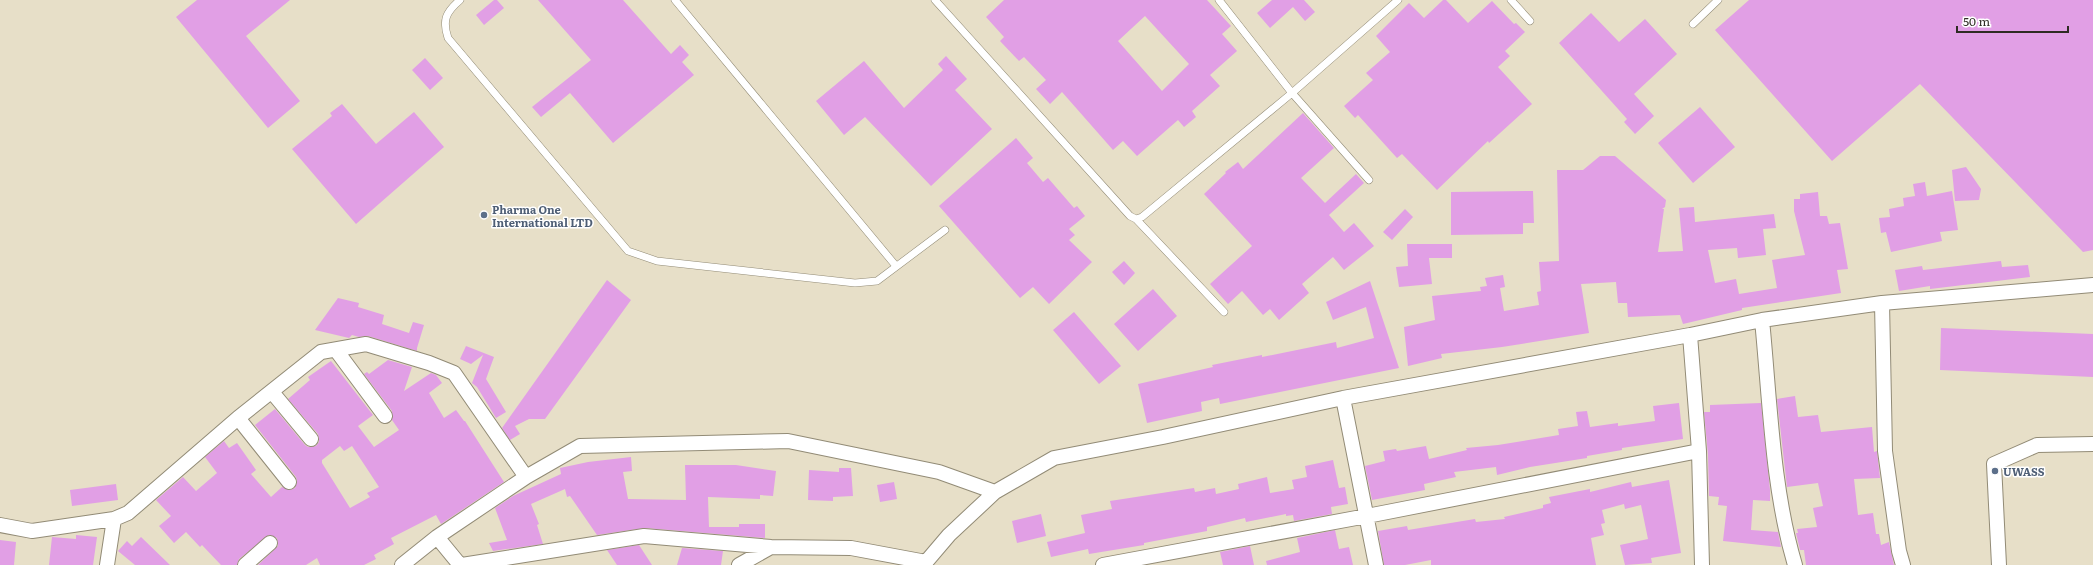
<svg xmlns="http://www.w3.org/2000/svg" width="2093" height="565" font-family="Literata,serif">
<rect width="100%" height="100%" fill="#e7dfc8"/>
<path fill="#e19fe5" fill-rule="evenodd" d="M197,0H290L246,36L300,101L268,128L176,17Z
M494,0H497L504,8L484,25L476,15Z
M538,0H623L671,54L680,45L689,55L682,62L694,75L613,143L570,93L541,117L532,107L591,60Z
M1004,0H1207L1231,26L1222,34L1237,51L1210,75L1220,86L1192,111L1196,117L1184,127L1178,120L1137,156L1123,141L1113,150L1062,92L1050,104L1036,89L1046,80L1024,57L1019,61L1000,41L1004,37L986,17ZM1145,16L1189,64L1162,91L1118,41Z
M1272,0H1304L1315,12L1305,21L1293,7L1270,28L1257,13Z
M1443,0H1446L1468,23L1492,1L1514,24L1516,23L1525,32L1505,51L1510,56L1498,67L1532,104L1489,143L1488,141L1437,190L1402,154L1397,158L1358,115L1355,118L1344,106L1373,80L1366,73L1390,52L1376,36L1409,3L1424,18Z
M1749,0H2093V250L2083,252L1920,84L1832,161L1715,30Z
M1591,13L1619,42L1645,19L1677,54L1634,94L1654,116L1635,134L1624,122L1627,119L1559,43Z
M946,56L967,79L955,90L992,129L931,186L865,117L844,135L816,101L864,61L904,108L943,70L938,64Z
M425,58L443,78L430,90L412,70Z
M342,104L376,144L414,112L444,147L356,224L292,149L332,116L330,113Z
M1700,107L1735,147L1693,183L1658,143Z
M1303,113L1334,148L1301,178L1325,203L1356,174L1364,183L1329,215L1344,232L1354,223L1374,246L1344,270L1333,257L1302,284L1309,293L1279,320L1270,309L1263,315L1242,291L1228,304L1210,284L1252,246L1204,194L1226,173L1225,172L1238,162L1243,169Z
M1016,138L1033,158L1027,163L1043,182L1048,178L1074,208L1077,206L1085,216L1069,229L1075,235L1069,240L1092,262L1049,304L1033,287L1020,298L939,206Z
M1600,156H1615L1666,200L1665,207L1662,209H1664L1658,252L1683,251L1679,208L1694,207L1695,222L1774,214L1776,228L1763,229L1766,255L1738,258L1737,248L1708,250L1715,283L1736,279L1739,294L1777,288L1772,260L1805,255L1794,211V199H1800V194L1818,192L1820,216H1827L1829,224L1840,223L1848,269L1837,270L1841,293L1742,308V310L1683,324L1680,315L1628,317L1627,303H1618L1616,282L1581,284L1589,333L1502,347L1441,354L1442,358L1408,366L1404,327L1435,320L1432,296L1481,291L1480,287L1487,286L1485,278L1503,275L1505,287L1500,288L1504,311L1539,305L1537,292L1541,291L1539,262L1559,261L1557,170H1583Z
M1966,167L1981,189L1979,200L1955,201L1952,170Z
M1925,182L1927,196L1952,191L1958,230L1940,232L1942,241L1891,252L1886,232L1881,233L1879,218L1890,217L1889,209L1904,206L1903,198L1915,196L1913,184Z
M1533,191L1534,223H1523V234L1451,235V192Z
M1405,209L1413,217L1392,240L1383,232Z
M1407,244H1452V258H1429L1432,284L1399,287L1396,267L1408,266Z
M1124,261L1135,273L1124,285L1112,272Z
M2001,261L2002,267L2028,265L2030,277L1930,289V286L1899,291L1895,270L1922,266L1923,270Z
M607,280L631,300L545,419H529L515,426L520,434L510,440L502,428Z
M1370,281L1399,368L1220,404L1219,398L1201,402L1202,411L1147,423L1138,384L1213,367L1212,365L1262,355V357L1336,342L1337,348L1374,338L1366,307L1333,320L1326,302Z
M1153,289L1177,316L1138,351L1114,324Z
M338,298L359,303L358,307L384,315L382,324L409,333L413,322L424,325L417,348V351L368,336L359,337L352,335L349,338L315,330Z
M1074,312L1121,366L1099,384L1053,330Z
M1941,328L2093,334V377L1940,370Z
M466,346L494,357L486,379L506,412L496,418L477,387L472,383L483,355L471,364L460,359Z
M388,360L412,367L404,391L431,373L436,375L442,383L429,393L444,418L456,410L464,421H465L504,482L441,524L436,515L391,538L394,544L374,555L376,559L364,565H320L317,558L306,565H258L278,546L277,538L269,535L239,559L237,565H221L202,545L200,547L186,532L174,543L159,526L171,516L156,500L183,477L196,491L217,473L205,457L224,441L229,448L237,443L256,470L251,474L271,497L282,487L290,490L295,488L297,481L296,477L255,425L275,409L305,445L308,447L316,446L319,442L318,434L288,399L310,380L308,377L331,361L373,415L358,426L374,447L399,430L392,420V411L364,374L367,372L369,374ZM340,446L344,451L352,446L379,487L367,493L370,497L350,508L322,463V460Z
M1795,396L1798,417L1818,415L1821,432L1872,427L1874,452L1877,451L1880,478L1854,479L1858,515L1873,513L1876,534H1879L1881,545L1889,542L1894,565H1806L1804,550H1800L1796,533H1798L1797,529L1817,527L1813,508L1823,506L1818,483L1787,487L1777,399Z
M1679,403L1683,439L1622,448V450L1587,456V458L1530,467L1497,475L1496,467L1454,472L1456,477L1424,484L1425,490L1372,500L1365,466L1385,461L1383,451L1396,449L1397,451L1426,446L1429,459L1467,450L1466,448L1498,445L1559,435L1558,429L1578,426L1576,412L1587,411L1590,427L1618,423V426L1655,421L1653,406Z
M1761,403L1770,490V501L1753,500L1751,530L1778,532L1781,547L1723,541L1727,506L1718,505L1719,497L1709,496L1708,455L1704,412H1710V405Z
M631,457L632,471L623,472L628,499L686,500L685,465H736L776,471L773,496L760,495V499L708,497L709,527H739V524H765V538L645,528L597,535L570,496L567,497L565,489L531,504L539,524L537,525L543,544L493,551L489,543L507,540L495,508L513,496L561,474L560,468L588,462Z
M1333,460L1339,488L1345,487L1348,504L1331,507L1332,514L1294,521L1293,515L1286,516V514L1246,522L1245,518L1207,527V531L1144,543V545L1089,554L1088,549L1051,557L1047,542L1085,533L1081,515L1112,509L1110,501L1194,488L1195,492L1215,488L1216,494L1239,489L1238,484L1267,477L1270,493L1294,489L1292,480L1307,477L1305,466Z
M839,468H851L853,496L833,497V501L808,500L809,470L839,472Z
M1669,480L1681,553L1651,558L1652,563L1625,565L1620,545L1648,539L1641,505L1625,509L1624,504L1602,510L1605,523L1601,524L1604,535L1591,538L1596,565H1431V560L1405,565H1384L1378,531L1407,526L1408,530L1475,519L1476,522L1505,519L1504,517L1543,508V505L1551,503L1549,497L1590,489V492L1631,482L1632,487Z
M894,482L897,499L880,502L877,485Z
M116,484L118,500L72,506L70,490Z
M1041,514L1046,536L1017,543L1012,521Z
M1335,530L1339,549L1349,547L1353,565H1267L1266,561L1300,552L1297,538Z
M76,535L97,537L93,565H49L52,537L76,539Z
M141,537L170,565H135L118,551L127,541L132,546Z
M0,540L16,542L14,565H0Z
M639,545L652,565H617L607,550Z
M1250,546L1254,565H1223L1220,552Z
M682,548L723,551L721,565H677Z"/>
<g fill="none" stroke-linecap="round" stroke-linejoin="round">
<g stroke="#928b76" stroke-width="8">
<path id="service" d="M460,0C446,12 442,20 448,38L628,251L657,261L855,283L877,281L945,230
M675,0L896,266
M935,0L1130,216L1136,219L1142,217L1292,93L1398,0
M1219,0L1292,93L1369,180
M1511,0L1530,21
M1693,24L1718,0
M1136,219L1224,312"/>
</g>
<g stroke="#928b76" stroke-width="16">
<path id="minor" d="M1882,303L1885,451L1899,551L1903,565
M1762,320C1770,400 1772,488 1795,565
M1690,335L1699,451L1702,565
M336,350L385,416
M272,392L311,439
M1343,398L1376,565
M238,418L289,482
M0,525L32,531L114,519L128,513L238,418L321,352L366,344L429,363L454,373L526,477
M437,537L460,565
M107,565L114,519
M245,565L270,543
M402,565L437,537L526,477L580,446L788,441L939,472L995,492
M462,565L644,536L771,547L851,548L926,562L949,535L995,492L1054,458L1163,437L1343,398L1690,335L1762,320L1882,303L2093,285
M739,565L771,547
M1103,565L1367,516L1699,451
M1999,565L1994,464L2037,445L2093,444"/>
</g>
<use href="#service" stroke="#fff" stroke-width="7"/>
<use href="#minor" stroke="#fff" stroke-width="14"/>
</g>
<g fill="#5c6f8a" stroke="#fff" stroke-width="1.5">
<circle cx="484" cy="215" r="4"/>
<circle cx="1995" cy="471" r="4"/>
</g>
<g text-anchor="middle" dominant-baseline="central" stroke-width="3" stroke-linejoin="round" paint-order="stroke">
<g font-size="11" font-weight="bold" fill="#4e5e75" stroke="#fff" text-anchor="start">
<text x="492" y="209">Pharma One<tspan x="492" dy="13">International LTD</tspan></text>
<text x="2003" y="471">UWASS</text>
</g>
</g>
<path d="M1957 26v6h111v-6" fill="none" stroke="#2e2b23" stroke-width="2"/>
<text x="1963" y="26" font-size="12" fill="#2e2b23" stroke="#ffffff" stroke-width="3" paint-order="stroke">50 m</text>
</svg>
